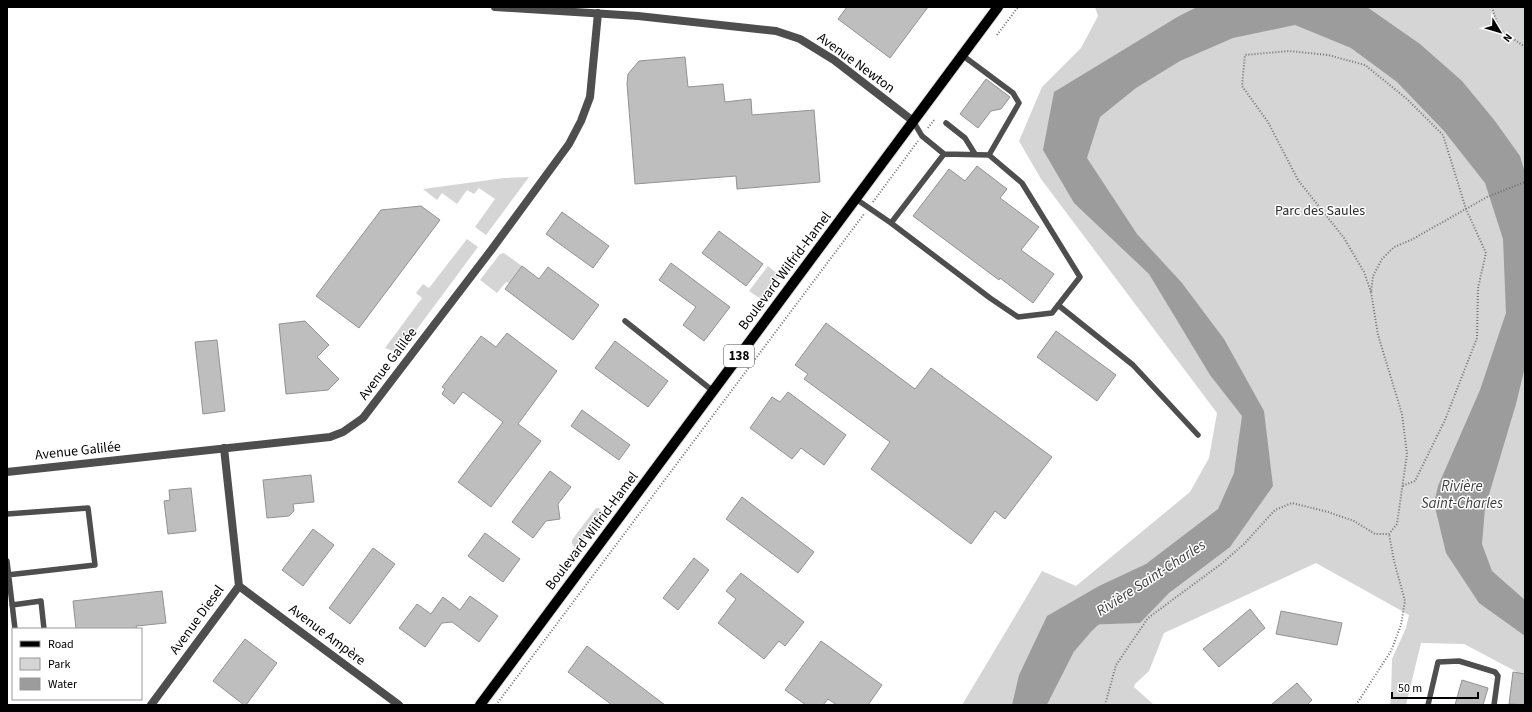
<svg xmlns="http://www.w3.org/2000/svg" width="1532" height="712" font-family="'Source Sans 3',sans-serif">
<rect width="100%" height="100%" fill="#fff"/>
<path fill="#d5d5d5" d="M1095,7H1525V673H1519L1464,644L1421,643L1406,705H1390L1391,697L1392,659L1406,628L1409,615L1316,563L1164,633L1149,671L1135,684L1134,687L1154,705H962L1042,571L1076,586L1190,492L1209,458L1217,413L1041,179L1019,141L1042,87L1081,48L1098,16Z
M529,177L486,235L475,227L495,199L479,188L474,194L467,190L457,204L442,193L437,200L423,189L504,178Z
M467,239L478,247L400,352L393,351L385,348L422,298L416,293L423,284L429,288Z
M504,253L522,266L509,283L506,282L497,293L480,280L500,254Z
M768,266L780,276L762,300L749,291Z
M596,508H599L603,513L579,546L574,547L572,543V540Z"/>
<path fill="#9c9c9c" d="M1197,7H1367L1420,44L1462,81L1495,121L1520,156L1525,173V367L1516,404L1485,508L1482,544L1492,571L1525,600V636L1479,603L1446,553L1434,503L1438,486L1480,390L1506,313L1503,239L1485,183L1444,131L1397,82L1351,48L1295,25L1233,38L1180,61L1136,88L1100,117L1087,158L1137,234L1182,283L1224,339L1264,411L1273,486L1230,547L1169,593L1140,623L1079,625L1054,664L1043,705H1012L1019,675L1047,616L1099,586L1146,564L1218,509L1234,473L1242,416L1210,375L1149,274L1074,203L1043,150L1054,92L1179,16Z"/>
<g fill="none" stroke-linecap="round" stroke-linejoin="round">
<path stroke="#9c9c9c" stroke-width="21" d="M1035,705L1065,646L1084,624L1104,605"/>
</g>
<path fill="#bebebe" stroke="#929292" d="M847,7H928L890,58L838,19Z
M685,57L688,87L723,84L725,102L751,99L752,115L814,110L820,182L737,189L736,176L635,184L627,84L628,74L639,61Z
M986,79L1010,97L1001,109L991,111L978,128L960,114Z
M977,166L1007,189L1000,198L1039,227L1021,250L1054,274L1033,303L1000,278L999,280L913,216L949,169L965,181Z
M421,206L440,220L359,328L316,296L381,210Z
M562,212L609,246L593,268L546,234Z
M719,231L763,264L746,286L702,253Z
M671,263L730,307L704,341L683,325L696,307L659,280Z
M522,266L539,279L548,267L599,305L573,340L505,289Z
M305,321L329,345L317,357L339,379L328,390L286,394L279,324Z
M826,323L915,389L931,368L1052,457L1005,519L995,511L971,544L871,469L890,442L804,379L808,374L795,365Z
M1056,331L1116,375L1097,401L1037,357Z
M507,333L557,371L518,424L541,441L491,507L458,482L503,422L463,392L454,404L442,394L445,389L442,387L481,336L496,347Z
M217,340L225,411L203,414L195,342Z
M615,341L668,381L648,407L595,368Z
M788,392L846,435L824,465L801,448L792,459L750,428L772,397L780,402Z
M582,410L630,445L619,460L571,426Z
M550,471L571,487L558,504L560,519L546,521L533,538L512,522Z
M311,475L314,502L293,504L294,511L289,516L267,518L263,480Z
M191,488L196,531L168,534L164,501L170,500L169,490Z
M742,497L814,552L798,573L726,519Z
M313,529L334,545L303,586L282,570Z
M485,533L520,559L503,582L468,556Z
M373,548L395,564L350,624L329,608Z
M694,558L709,570L678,610L663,598Z
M741,573L804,622L785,646L779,641L764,659L718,623L736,599L726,591Z
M162,591L166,623L136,626L137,629H76L73,601Z
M470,596L498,616L479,642L452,622L442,623L425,647L399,628L417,604L431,614L443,597L460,610Z
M1250,609L1265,628L1219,667L1203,649Z
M1281,611L1342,623L1337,645L1276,634Z
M245,639L277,663L246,705H244L213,681Z
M821,641L882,685L868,705H837L828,699L823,705H806L785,690Z
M587,646L665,705H612L568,672Z
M1513,672L1525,674V705L1509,704Z
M1462,680L1488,688L1483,705H1455Z
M1297,683L1312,700L1307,705H1271Z"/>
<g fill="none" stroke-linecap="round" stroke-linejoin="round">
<g stroke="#dbdbdb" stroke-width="12">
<path id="primary" d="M480,705L998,7"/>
</g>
<path stroke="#707070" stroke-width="2" stroke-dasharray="1 2" stroke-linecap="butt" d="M1492,7L1499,29L1525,47
M997,35L1018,7
M928,128L934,120
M873,202L918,141
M1371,292L1364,272L1344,238L1298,180L1268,122L1242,86L1245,55L1289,51L1328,55L1365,65L1407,99L1443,135L1466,209L1486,253L1478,288L1477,338L1445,420L1415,481L1402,486
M496,705L864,214
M1105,705L1116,665L1148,618L1221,564L1244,544L1275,510L1292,503L1328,512L1354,521L1375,534H1389L1397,524L1407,454L1402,414L1378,335L1371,292L1373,276L1382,259L1394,247L1411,240L1487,197L1525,182
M1356,705L1391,651L1401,625L1405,601L1394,561L1389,534"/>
<path stroke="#4e4e4e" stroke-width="5.5" d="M962,55L1013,93L1019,103L989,155
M946,123L965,138L975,154
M856,199L891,223L944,154L922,136L913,121
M891,223L990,298L1018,317L1052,313L1080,277L1022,183L989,155L944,154
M1058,305L1133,365L1198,435
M625,321L713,391
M7,514L88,508L95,565L7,575
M7,561L15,629
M12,605L41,601L44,629
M1428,705L1438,662L1459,661L1495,672L1498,676L1494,705"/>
<path stroke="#4e4e4e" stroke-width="8" d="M495,7L638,16L776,31L800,39L834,60L913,121
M7,472L330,437L343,432L363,418L492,249L569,144L581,121L590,97L598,13
M239,586L399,705
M151,705L239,586L224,448"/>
<use href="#primary" stroke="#000" stroke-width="10"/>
</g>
<g text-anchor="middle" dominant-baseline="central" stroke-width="3" stroke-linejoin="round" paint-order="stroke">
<rect fill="#fff" stroke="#4c4c4c" stroke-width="1" x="724" y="345" width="30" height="22" rx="3"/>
<g font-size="13" font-weight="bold" fill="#000">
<text x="739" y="356">138</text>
</g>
<g font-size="14" fill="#000" stroke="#fff">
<text transform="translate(856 63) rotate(36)">Avenue Newton</text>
<text transform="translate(785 271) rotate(-53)">Boulevard Wilfrid-Hamel</text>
<text transform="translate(388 364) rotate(-53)">Avenue Galilée</text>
<text transform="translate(78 451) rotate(-6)">Avenue Galilée</text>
<text transform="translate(592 531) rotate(-53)">Boulevard Wilfrid-Hamel</text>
<text transform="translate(197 620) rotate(-54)">Avenue Diesel</text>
<text transform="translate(327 635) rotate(37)">Avenue Ampère</text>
</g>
<g font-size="14" fill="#2c2c2c" stroke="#fff">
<text x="1320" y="211">Parc des Saules</text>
</g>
<g font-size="15" font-style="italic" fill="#3d3d3d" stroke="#fff">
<text x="1462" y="486">Rivière<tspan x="1462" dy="17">Saint-Charles</tspan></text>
<text transform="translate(1151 578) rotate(-33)">Rivière Saint-Charles</text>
</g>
</g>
<rect width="1532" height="712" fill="none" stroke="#000000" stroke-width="16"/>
<rect x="12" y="628" width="130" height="72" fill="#ffffff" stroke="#999999"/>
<rect x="20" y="641" width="20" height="6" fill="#000000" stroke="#999999"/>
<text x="48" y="648" font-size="12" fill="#000000">Road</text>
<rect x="20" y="658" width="20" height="12" fill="#d5d5d5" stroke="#999999"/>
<text x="48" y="668" font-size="12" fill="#000000">Park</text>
<rect x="20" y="678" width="20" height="12" fill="#9c9c9c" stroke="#999999"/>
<text x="48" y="688" font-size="12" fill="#000000">Water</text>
<g transform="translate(1500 32) rotate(128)" stroke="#ffffff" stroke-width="3" paint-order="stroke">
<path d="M0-3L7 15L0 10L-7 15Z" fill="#000000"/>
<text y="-6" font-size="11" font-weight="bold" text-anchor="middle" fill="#000000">N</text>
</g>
<path d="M1392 692v6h86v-6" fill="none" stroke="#000000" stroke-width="2"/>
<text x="1398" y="692" font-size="12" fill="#000000" stroke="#ffffff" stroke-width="3" paint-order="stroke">50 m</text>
</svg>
